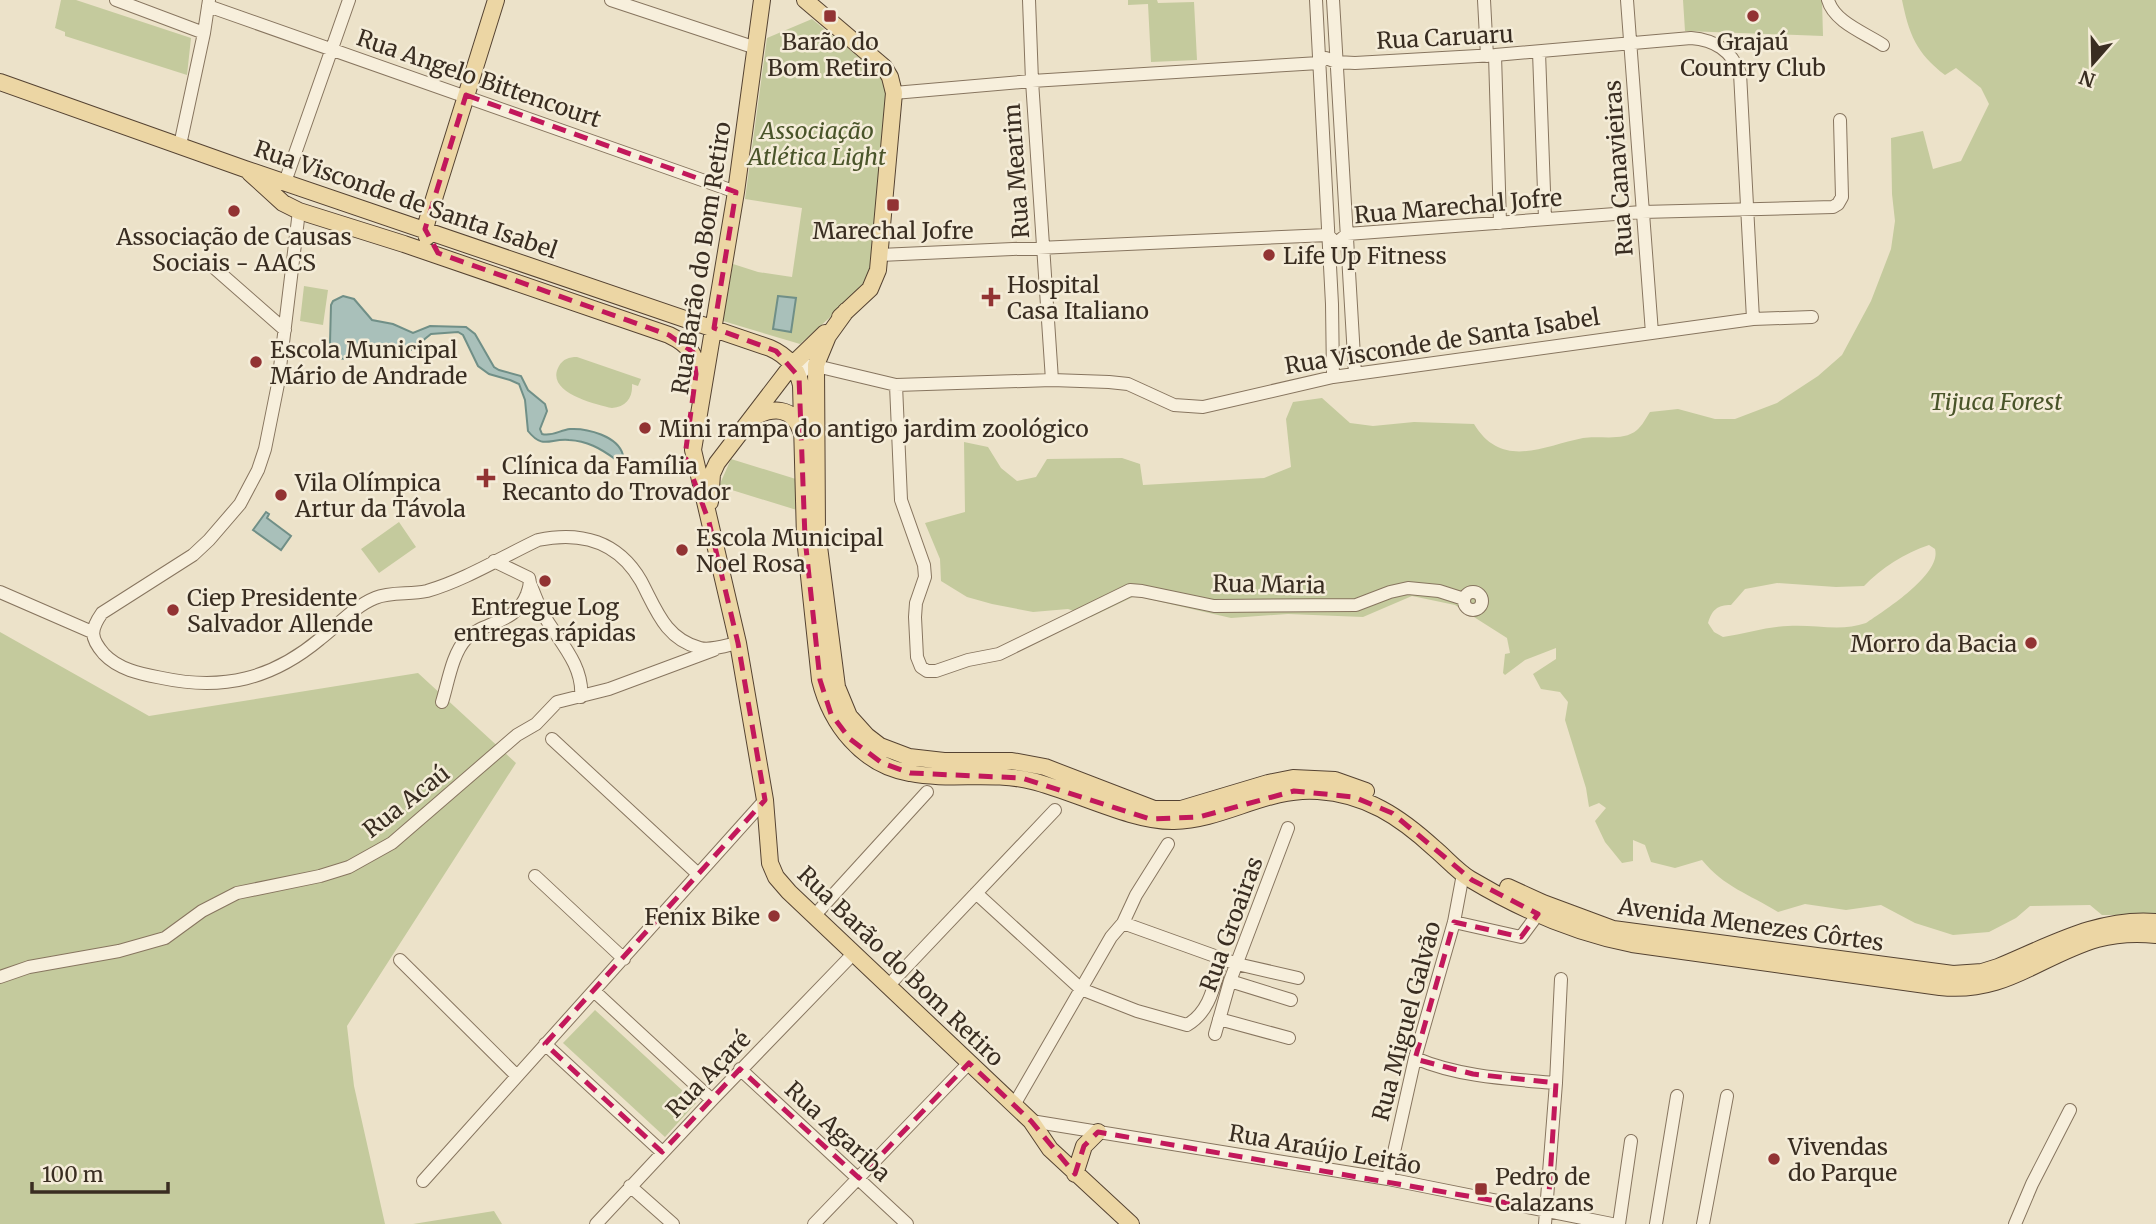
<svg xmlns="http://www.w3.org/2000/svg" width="2156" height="1224" font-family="Merriweather,serif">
<rect width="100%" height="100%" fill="#ece2c9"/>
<path fill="#c4ca9d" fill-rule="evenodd" d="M61,0H76L191,38L187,75L65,36V32L55,28Z
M1128,0H1157L1158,3L1194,2L1197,60L1151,62L1148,4L1128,5Z
M1683,0H1822L1823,36L1685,31Z
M1902,0H2156V915H2102L2090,905L2030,906L2016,918L1989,932L1953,935L1915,923L1881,905L1846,910L1805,904L1778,912C1749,894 1724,887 1702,860L1675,868L1651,862L1645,845L1633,840V861L1622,863L1605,842L1595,821L1606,808L1599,803L1589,807L1586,788L1565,720L1568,702L1560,692L1541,689L1533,674L1556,659V648L1525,660L1505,675L1503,673L1505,654L1510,653L1507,638L1455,605L1412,596L1363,617L1288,614L1231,618L1135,596L1091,617L1068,609L1033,612L992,604L967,597L941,581L940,559L925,523L965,512L964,442L988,447L1001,468L1017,481L1036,477L1047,459L1122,458L1140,464L1143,485L1264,478L1291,467L1286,419L1293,402L1322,398L1350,423L1373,426L1414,422L1474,424C1502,470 1543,446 1583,438C1599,435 1623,442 1637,430C1642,426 1646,418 1650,412L1678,409L1715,419H1735L1777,403L1818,376L1842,355L1871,301L1891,249L1895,221L1892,194L1891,138L1923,131L1933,169L1961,161L1989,104L1981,88L1956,68L1945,75C1916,53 1909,34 1902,0ZM1929,545L1935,549C1942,574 1885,610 1866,623C1841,632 1814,624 1788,626C1766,627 1745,634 1723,637L1714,632L1708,623C1712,610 1717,605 1731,605L1745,589L1777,583L1836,587L1864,586C1881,568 1905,553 1929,545Z
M812,19L878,73L885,82L887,93L871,270L863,288L800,344L723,321L733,264L758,272L792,277L802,208L745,199L767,38Z
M304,286L328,290L323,325L300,321Z
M577,357L641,379L638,386L632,384C633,398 626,407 612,408C595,404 544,392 559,366C563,359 569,357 577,357Z
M731,459L799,480L800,511L719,486Z
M399,522L416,547L379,573L361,549Z
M0,632L149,716L418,673L516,763L347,1026L354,1086L385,1224H0Z
M595,1010L696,1103L665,1137L563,1043Z
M494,1211L502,1224H413Z"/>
<path fill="#a9c0ba" stroke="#708f87" stroke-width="2" d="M343,296L354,299L372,320L393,324L413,333L430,326L466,327L475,334L494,367L499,370L521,376L528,390L545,404L547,411L540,429L542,434C552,437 560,430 570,429C587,428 618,436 623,455L618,459H615C600,448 587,441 569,440C550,438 543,450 528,431L525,400L519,384L510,380L489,374L478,366L463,335L458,332L431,334L411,350C401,349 391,343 382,345C367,347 335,376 330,343L331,305L333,301Z
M778,296L796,298L791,332L773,329Z
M266,512L269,514L267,518L291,536L281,550L253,530Z"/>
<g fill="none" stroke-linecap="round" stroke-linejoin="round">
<g stroke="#87755f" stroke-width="14">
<path id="minor" d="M116,0L204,33
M611,0L756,48
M1029,0L1032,81L1052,380
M1316,0L1332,304L1333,377
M1333,0L1355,374
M1484,0L1487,56
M1627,0L1652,333
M1828,0C1834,22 1865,33 1883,45
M208,6L736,192
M1539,52L1545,219
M1495,55L1500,223
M894,93L1032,81L1319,63L1326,58L1336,62L1355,63L1495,55L1691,38C1715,40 1731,50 1740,73L1753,319
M180,145L204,33L209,0
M285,182L349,0
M299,211L278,384L265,449L258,470L240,504L209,540L193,555L102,613C90,630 90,638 104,654C119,670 142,674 162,678C223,691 272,679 320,639C337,626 355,606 375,598C391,591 410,595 427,591C465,580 502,557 538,540C581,531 618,541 641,581C656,609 665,639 700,648C711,651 727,645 738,643
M880,255L1328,235L1334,241H1339L1347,234L1642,212L1833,207L1838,204L1842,197L1840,120
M211,265L285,330
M799,377L806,367L812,365L896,385L1052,380L1109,382L1128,384L1174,405L1203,407L1333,377L1753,319L1812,317
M896,385L901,500L924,565L925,577L916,603L915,617L917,657L921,667L927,671H936L968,660L999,654L1130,590L1142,591L1214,606L1356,605L1390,592L1408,588L1439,591L1464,599
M530,583C534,593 538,604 543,614C558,640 584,665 581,697
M1464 601a9 9 0 1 1 18 0a9 9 0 1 1-18 0Z
M0,592L92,632
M442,702C448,683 452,654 466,639C484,621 516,624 527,594C529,587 531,585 529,578L494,561
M552,739L698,874
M535,876L624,959
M976,893L1081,989L1137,1011L1187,1025C1211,1011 1214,984 1222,958
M814,916L927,792
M1454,922L1521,937L1538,914
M1123,923L1237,964L1298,978
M400,960L517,1076
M0,977L29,967L119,951L165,938L202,911L237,893L320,876L349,867L392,843L517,735L536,724L557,702L609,689L714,650
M1230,981L1291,1000
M888,986L1055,810
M594,991L712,1100
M1219,1019L1289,1038
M1215,1034L1230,981L1288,828
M545,1044L662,1152
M1415,1058C1459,1077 1509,1079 1556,1083
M740,1069L907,1224
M1014,1105L1111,937L1123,923L1136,895L1168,844
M1031,1121L1388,1179L1612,1224
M1388,1179L1415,1058L1454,922L1463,874
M423,1181L765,800
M630,1186L673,1224
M596,1224L712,1100L853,954
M814,1224L969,1063
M1545,1224L1556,1083L1561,979
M1619,1224L1631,1141
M1656,1224L1677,1096
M1703,1224L1727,1096
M2015,1224L2032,1184L2070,1110"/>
</g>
<g stroke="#554332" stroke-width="18">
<path id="major" d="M762,0L736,192L693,450L738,643L765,800L770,863L776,877L789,892L1031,1121L1050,1149L1131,1224
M805,0L884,67L890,77L894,93L878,270L870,289L840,317
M0,82L245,169L770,348C786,355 797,367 801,385L805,538L820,680C831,724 862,765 910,773C950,781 992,771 1032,781C1074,791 1132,822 1174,821C1224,820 1267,787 1318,791C1366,794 1400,817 1434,848C1446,858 1457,871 1470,879C1520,909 1575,933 1632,944L1940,987C2006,994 2039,956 2097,939C2116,934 2136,933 2156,935
M250,173L283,203L299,211L404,244L669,335C690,345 700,357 695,382
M427,237L425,229L428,218L496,0
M846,311L828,336L816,365L817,531L837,687L849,716L867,736L880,746L909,757L944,761H1012L1045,767L1154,809H1181L1268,783L1293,778L1335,780L1366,791
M752,418C772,407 793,406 801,431
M710,502L712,474L717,463L792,365L825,333
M1508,887L1543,903L1613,929L1953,974L1982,972L1998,967C2049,946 2099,917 2156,922
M1075,1174L1084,1146L1098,1132"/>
</g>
<use href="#minor" stroke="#f7efdc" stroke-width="12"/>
<use href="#major" stroke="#ecd6a4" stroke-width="16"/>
</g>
<path fill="none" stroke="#c2185b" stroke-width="5" stroke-dasharray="14 9" stroke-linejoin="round" d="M466,95L736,192L714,328L776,351L799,377L805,538L820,680L831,714L850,739L882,763L910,773L1022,778L1150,819L1199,817L1294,791L1354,797L1392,813L1472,880L1538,914L1521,937L1454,922L1415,1059L1473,1074L1556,1083L1548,1210L1098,1132L1084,1146L1075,1174L1031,1121L969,1063L859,1178L740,1069L662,1152L545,1044L765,800L738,643L709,522L685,456L696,374L693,352L669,335L438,253L425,229Z"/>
<g fill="#923333" stroke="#f4ecd8" stroke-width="2.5">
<rect x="823" y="9" width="14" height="14" rx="3.5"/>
<circle cx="1753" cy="16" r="7"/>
<rect x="886" y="198" width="14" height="14" rx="3.5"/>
<circle cx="234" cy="211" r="7"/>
<circle cx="1269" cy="255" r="7"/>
<path d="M987.5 286.5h7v7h7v7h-7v7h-7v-7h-7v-7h7z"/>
<circle cx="256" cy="362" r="7"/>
<circle cx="645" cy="428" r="7"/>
<path d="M482.5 467.5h7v7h7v7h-7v7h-7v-7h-7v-7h7z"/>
<circle cx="281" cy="495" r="7"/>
<circle cx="682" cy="550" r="7"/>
<circle cx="545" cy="581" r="7"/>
<circle cx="173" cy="610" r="7"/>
<circle cx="2031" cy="643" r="7"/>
<circle cx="774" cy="916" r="7"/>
<circle cx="1774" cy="1159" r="7"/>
<rect x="1474" y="1182" width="14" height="14" rx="3.5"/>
</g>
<g text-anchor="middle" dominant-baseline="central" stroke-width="5" stroke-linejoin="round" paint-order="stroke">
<g font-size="23" fill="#392d21" stroke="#f4ecd8">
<text transform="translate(1445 37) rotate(-3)">Rua Caruaru</text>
<text transform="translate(479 78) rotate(19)">Rua Angelo Bittencourt</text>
<text transform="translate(1618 168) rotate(-94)">Rua Canavieiras</text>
<text transform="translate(1016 171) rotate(-94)">Rua Mearim</text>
<text transform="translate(406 199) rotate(19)">Rua Visconde de Santa Isabel</text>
<text transform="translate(1458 206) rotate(-5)">Rua Marechal Jofre</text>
<text transform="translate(701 258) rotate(-81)">Rua Barão do Bom Retiro</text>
<text transform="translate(1442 341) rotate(-9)">Rua Visconde de Santa Isabel</text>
<text transform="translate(1269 584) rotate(1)">Rua Maria</text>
<text transform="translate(406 801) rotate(-38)">Rua Acaú</text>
<text transform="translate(1231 924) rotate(-70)">Rua Groairas</text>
<text transform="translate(1751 924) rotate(8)">Avenida Menezes Côrtes</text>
<text transform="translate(901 966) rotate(44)">Rua Barão do Bom Retiro</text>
<text transform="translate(1406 1021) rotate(-75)">Rua Miguel Galvão</text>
<text transform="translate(708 1074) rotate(-46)">Rua Açaré</text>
<text transform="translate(838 1131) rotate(43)">Rua Agariba</text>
<text transform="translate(1325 1149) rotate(10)">Rua Araújo Leitão</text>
</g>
<g font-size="23" fill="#392d21" stroke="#f4ecd8" text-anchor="start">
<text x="830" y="41" text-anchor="middle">Barão do<tspan x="830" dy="26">Bom Retiro</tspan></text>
<text x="1753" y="41" text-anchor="middle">Grajaú<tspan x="1753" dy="26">Country Club</tspan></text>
<text x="893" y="230" text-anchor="middle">Marechal Jofre</text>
<text x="234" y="236" text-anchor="middle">Associação de Causas<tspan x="234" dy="26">Sociais - AACS</tspan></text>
<text x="1283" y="255">Life Up Fitness</text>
<text x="1007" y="284">Hospital<tspan x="1007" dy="26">Casa Italiano</tspan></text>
<text x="270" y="349">Escola Municipal<tspan x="270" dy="26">Mário de Andrade</tspan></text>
<text x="659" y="428">Mini rampa do antigo jardim zoológico</text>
<text x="502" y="465">Clínica da Família<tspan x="502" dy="26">Recanto do Trovador</tspan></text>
<text x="295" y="482">Vila Olímpica<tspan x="295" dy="26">Artur da Távola</tspan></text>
<text x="696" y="537">Escola Municipal<tspan x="696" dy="26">Noel Rosa</tspan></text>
<text x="187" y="597">Ciep Presidente<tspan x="187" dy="26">Salvador Allende</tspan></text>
<text x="545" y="606" text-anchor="middle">Entregue Log<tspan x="545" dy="26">entregas rápidas</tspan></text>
<text x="2017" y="643" text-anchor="end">Morro da Bacia</text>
<text x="760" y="916" text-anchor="end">Fenix Bike</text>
<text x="1788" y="1146">Vivendas<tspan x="1788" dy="26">do Parque</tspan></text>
<text x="1495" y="1176">Pedro de<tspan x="1495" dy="26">Calazans</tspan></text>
</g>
<g font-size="23" font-style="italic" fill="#495429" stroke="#f4ecd8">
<text x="817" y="130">Associação<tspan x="817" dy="26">Atlética Light</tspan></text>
<text x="1996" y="401">Tijuca Forest</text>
</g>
</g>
<g transform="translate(2093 63) rotate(200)" stroke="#f4ecd8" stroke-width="5" paint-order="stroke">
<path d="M0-5L12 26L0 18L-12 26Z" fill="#392d21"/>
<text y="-10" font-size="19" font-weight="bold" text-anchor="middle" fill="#392d21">N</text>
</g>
<path d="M32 1182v10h136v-10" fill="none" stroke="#392d21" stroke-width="3.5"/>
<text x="42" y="1182" font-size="21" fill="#392d21" stroke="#f4ecd8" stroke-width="5" paint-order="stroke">100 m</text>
</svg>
